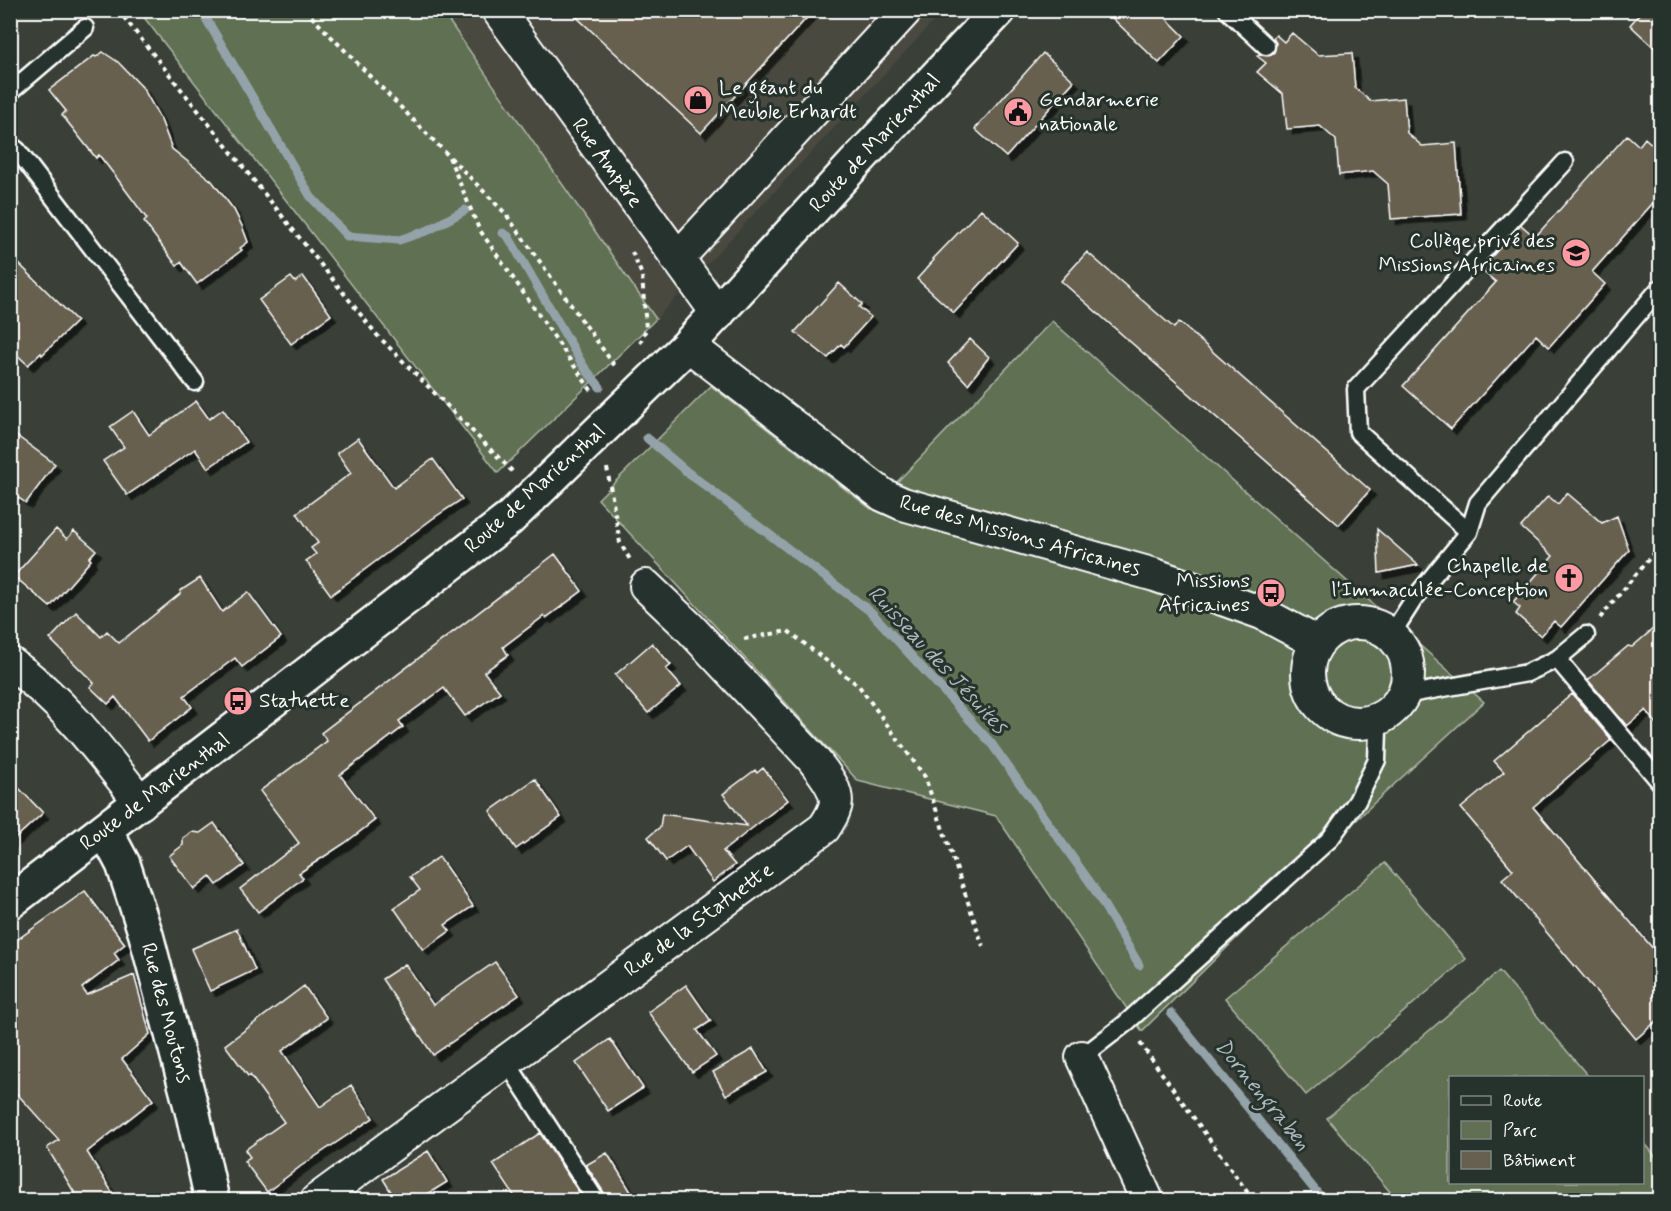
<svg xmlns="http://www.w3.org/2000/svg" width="1671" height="1211" font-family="Mynerve,sans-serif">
<defs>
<filter id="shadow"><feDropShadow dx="5.5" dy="5.5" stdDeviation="0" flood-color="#0009"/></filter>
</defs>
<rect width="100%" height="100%" fill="#3a4038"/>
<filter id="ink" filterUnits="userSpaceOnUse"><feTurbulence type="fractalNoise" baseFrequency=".0167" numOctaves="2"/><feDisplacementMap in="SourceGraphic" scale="12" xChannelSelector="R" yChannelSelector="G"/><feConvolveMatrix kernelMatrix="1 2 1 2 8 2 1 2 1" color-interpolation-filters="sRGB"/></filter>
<g filter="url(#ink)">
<path fill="#484a3f" d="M442,11H943L656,319Z"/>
<path fill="#617052" stroke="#b0b8a8" stroke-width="1.5" d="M139,11H442L656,319L498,473Z
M1052,321L1484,702L1375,802L1142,1031L996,816L858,781L598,499L711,386L871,509Z
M1385,863L1466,959L1306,1095L1225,998Z
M1499,971L1589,1077L1450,1078V1182H1642L1643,1141L1660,1162V1200H1397L1327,1118Z"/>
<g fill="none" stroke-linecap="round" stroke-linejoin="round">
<path stroke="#94a3aa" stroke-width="9" d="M201,10L311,197L347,236L399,240L429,230L465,210
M503,233L508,236L584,367L600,387
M647,438L686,471L871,612L991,743L1092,885L1139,965
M1171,1013L1323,1200"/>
</g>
<path fill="#676050" stroke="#fff" stroke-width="1.5" filter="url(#shadow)" d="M569,10H814L701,133Z
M1104,10H1158L1184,36L1159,63Z
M1643,10H1660V53L1630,25Z
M1292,33L1318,55L1352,53L1355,88L1370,101L1404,98L1407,133L1422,146L1456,143L1461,214L1391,219L1388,184L1373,171L1339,175L1336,140L1320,126L1287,129L1283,94L1257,72L1266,63L1257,56L1259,54L1269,56L1274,53L1276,43L1273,38L1276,35L1284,42Z
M103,52L118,62L143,88L161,120L172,149L212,181L234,210L242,226L248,242L240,248L242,250L197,284L181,262L177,266L144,222L147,219L116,177L99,155L96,158L62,115L66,111L49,90L94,56L96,57Z
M1043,53L1074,81L1006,157L975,129Z
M1627,135L1639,146L1645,138L1660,152V195L1592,272L1605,284L1549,347L1536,335L1451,429L1403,386L1496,282L1481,270L1482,267L1521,225L1535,237Z
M981,209L1018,243L954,313L917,279L934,260L933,259Z
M1087,252L1174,328L1179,322L1370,490L1339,525L1061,281Z
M10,255L77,321L42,355L41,353L28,365L10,348Z
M303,276L331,315L291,344L259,300L291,277L295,282Z
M839,283L862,304L859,307L871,317L844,347L841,344L828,358L795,332Z
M970,339L989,357L968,384L948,363Z
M196,401L209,419L223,409L246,442L208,468L195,449L127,495L103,461L124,447L110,427L133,411L149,435Z
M10,431L55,464L26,503L10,492Z
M358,438L394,488L433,459L462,499L432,519L331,595L306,561L316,554L311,548L318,543L297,513L351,473L337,453Z
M1567,493L1602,523L1617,516L1629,550L1561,627L1554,621L1541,636L1516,614L1520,608L1513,602L1553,556L1521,527L1548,496L1558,504Z
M56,529L67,539L74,531L96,550L89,558L91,560L50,607L14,576Z
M1377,529L1418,565L1379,573Z
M555,554L582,591L546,618L544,616L503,647L508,655L484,672L500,692L465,716L444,688L399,721L403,727L340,775L375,820L345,843L299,873L303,878L258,912L240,889L299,843L260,791L327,741L321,733Z
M200,578L222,612L248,592L281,637L242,667L235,658L184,696L192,707L148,741L115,697L108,704L90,687L94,683L50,639L76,612L101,637L107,631L119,643L181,593L180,591Z
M1660,623V728L1646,710L1627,726L1588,680L1628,646L1632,647Z
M652,643L671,665L666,669L681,686L648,713L615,675Z
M1572,694L1611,740L1533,807L1660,957V1018L1636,1039L1502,879L1513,870L1461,808L1504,772L1494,761Z
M763,768L788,800L723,851L735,865L713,882L687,846L666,861L648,837L660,827L662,814L747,826L723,794L755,770L757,773Z
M10,779L43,813L10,843Z
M535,779L561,817L516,849L490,811Z
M214,823L244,865L217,885L210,876L194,889L169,856L183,845V838L192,832L200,833Z
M439,857L473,906L445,925L450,931L423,950L394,908L420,890L410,877Z
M85,891L125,944L114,953L119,960L82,988L87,995L134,975L150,1034L122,1059L153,1100L87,1152L117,1200H79L47,1148L59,1140L10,1086V945Z
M237,929L255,970L210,991L191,949Z
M495,962L519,995L433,1055L382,979L405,964L433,1005Z
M686,985L711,1021L697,1030L716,1056L692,1072L648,1012Z
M304,986L327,1018L282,1051L320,1107L351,1085L373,1118L301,1166L267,1192L244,1161L250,1157L245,1150L284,1122L250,1075L248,1076L225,1045Z
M610,1039L643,1088L608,1111L576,1063Z
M753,1049L767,1072L726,1095L713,1072Z
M540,1133L584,1200H517L493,1164Z
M428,1151L447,1182L418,1200H396L383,1179Z
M607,1153L636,1200H606L605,1194L586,1165Z"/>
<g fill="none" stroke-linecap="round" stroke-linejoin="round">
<g stroke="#fff" stroke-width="21">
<path id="service" d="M1227,10L1266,46
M10,92L85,28
M10,145L17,150L195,382
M1469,532L1358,432L1356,389L1565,162
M1391,635L1414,599L1469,532L1478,503L1660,288
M1557,659L1660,782
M1404,695L1527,673L1557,659L1586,635
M1082,1057L1126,1023L1330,839L1357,801L1377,760L1378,730L1381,718
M506,1061L596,1200"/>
</g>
<g stroke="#fff" stroke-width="36">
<path id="minor" d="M498,10L718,314
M677,259L906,10
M688,345L883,495L903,504L1155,575L1262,613L1318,643
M1308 673a50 50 0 1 1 100 0a50 50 0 1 1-100 0Z
M10,663C64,701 101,752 141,803
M1082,1057L1147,1200
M317,1200L824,828C828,822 832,816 834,810C842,792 822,771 812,758L688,626L646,586"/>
</g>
<g stroke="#fff" stroke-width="38">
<path id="tertiary" d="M105,830L123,864L146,935L193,1114L212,1200
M10,902L509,519L688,345L858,160L999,10"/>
</g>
<path stroke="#fff" stroke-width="4" stroke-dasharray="4.5 4.5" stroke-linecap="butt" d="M118,10L377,335L513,472
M305,10L505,213L617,369
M449,157L479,229L593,393
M632,252L642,275L646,329L639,346
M607,468L620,543L631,561
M1600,618L1660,545
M744,639L788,631L859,686L925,777L983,946
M1140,1043L1253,1200"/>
<use href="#service" stroke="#26332d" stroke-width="16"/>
<use href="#minor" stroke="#26332d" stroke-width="32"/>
<use href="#tertiary" stroke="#26332d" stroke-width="33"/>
</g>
</g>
<defs>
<g id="shop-disc" transform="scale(1.5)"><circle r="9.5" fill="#ff9aa2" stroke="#26332d"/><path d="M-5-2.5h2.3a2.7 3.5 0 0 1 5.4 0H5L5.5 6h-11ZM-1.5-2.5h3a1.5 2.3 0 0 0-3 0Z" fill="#111"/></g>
<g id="civic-disc" transform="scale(1.5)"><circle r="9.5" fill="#ff9aa2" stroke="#26332d"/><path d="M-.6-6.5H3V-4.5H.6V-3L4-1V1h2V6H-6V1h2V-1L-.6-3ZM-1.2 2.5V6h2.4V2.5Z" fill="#111"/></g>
<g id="school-disc" transform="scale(1.5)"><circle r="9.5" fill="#ff9aa2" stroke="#26332d"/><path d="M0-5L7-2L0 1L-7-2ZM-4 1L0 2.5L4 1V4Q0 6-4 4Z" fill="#111"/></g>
<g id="church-disc" transform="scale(1.5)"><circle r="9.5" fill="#ff9aa2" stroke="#26332d"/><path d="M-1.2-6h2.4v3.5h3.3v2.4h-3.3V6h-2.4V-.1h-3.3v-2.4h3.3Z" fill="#111"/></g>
<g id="bus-disc" transform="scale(1.5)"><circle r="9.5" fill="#ff9aa2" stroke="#26332d"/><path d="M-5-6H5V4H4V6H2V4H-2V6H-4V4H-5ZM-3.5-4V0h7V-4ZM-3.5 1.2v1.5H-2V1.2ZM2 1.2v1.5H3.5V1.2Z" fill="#111"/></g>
</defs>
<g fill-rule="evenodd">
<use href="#shop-disc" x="698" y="100"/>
<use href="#civic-disc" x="1018" y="112"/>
<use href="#school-disc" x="1576" y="253"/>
<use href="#church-disc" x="1569" y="578"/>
<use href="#bus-disc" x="1271" y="593"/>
<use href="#bus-disc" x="238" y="701"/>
</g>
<g text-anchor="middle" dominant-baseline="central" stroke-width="6" stroke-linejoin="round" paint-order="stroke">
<g font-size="21" fill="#fff" stroke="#26332d" text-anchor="start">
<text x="719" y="88">Le géant du<tspan x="719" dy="24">Meuble Erhardt</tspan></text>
<text x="1039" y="100">Gendarmerie<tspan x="1039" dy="24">nationale</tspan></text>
<text x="1555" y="241" text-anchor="end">Collège privé des<tspan x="1555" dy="24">Missions Africaines</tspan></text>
<text x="1548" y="566" text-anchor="end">Chapelle de<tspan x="1548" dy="24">l'Immaculée-Conception</tspan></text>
<text x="1250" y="581" text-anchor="end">Missions<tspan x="1250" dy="24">Africaines</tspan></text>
<text x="259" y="701">Statuette</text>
</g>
<g font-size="21" fill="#fff" stroke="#26332d">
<text transform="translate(875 143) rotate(-47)">Route de Marienthal</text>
<text transform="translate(607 163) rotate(54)">Rue Ampère</text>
<text transform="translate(535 489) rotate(-42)">Route de Marienthal</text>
<text transform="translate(1020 536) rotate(16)">Rue des Missions Africaines</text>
<text transform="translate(155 792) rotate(-37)">Route de Marienthal</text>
<text transform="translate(699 920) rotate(-36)">Rue de la Statuette</text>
<text transform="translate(166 1013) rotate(75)">Rue des Moutons</text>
</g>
<g font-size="22" font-style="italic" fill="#afbabf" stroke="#26332d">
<text transform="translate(937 660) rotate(47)">Ruisseau des Jésuites</text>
<text transform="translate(1262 1095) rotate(51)">Dornengraben</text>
</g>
</g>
<rect width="1671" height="1211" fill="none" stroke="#26332d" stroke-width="36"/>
<rect x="18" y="18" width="1635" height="1175" fill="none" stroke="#fff" stroke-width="2" filter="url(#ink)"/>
<rect x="1449" y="1076" width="195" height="108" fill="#26332d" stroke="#7d8581" stroke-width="1.5"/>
<rect x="1461" y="1096" width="30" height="9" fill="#26332d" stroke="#7d8581" stroke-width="1.5"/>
<text x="1503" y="1106" font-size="18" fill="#ffffff">Route</text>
<rect x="1461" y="1121" width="30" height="18" fill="#617052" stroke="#7d8581" stroke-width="1.5"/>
<text x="1503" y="1136" font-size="18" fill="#ffffff">Parc</text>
<rect x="1461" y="1151" width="30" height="18" fill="#676050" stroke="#7d8581" stroke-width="1.5"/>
<text x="1503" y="1166" font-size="18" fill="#ffffff">Bâtiment</text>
</svg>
